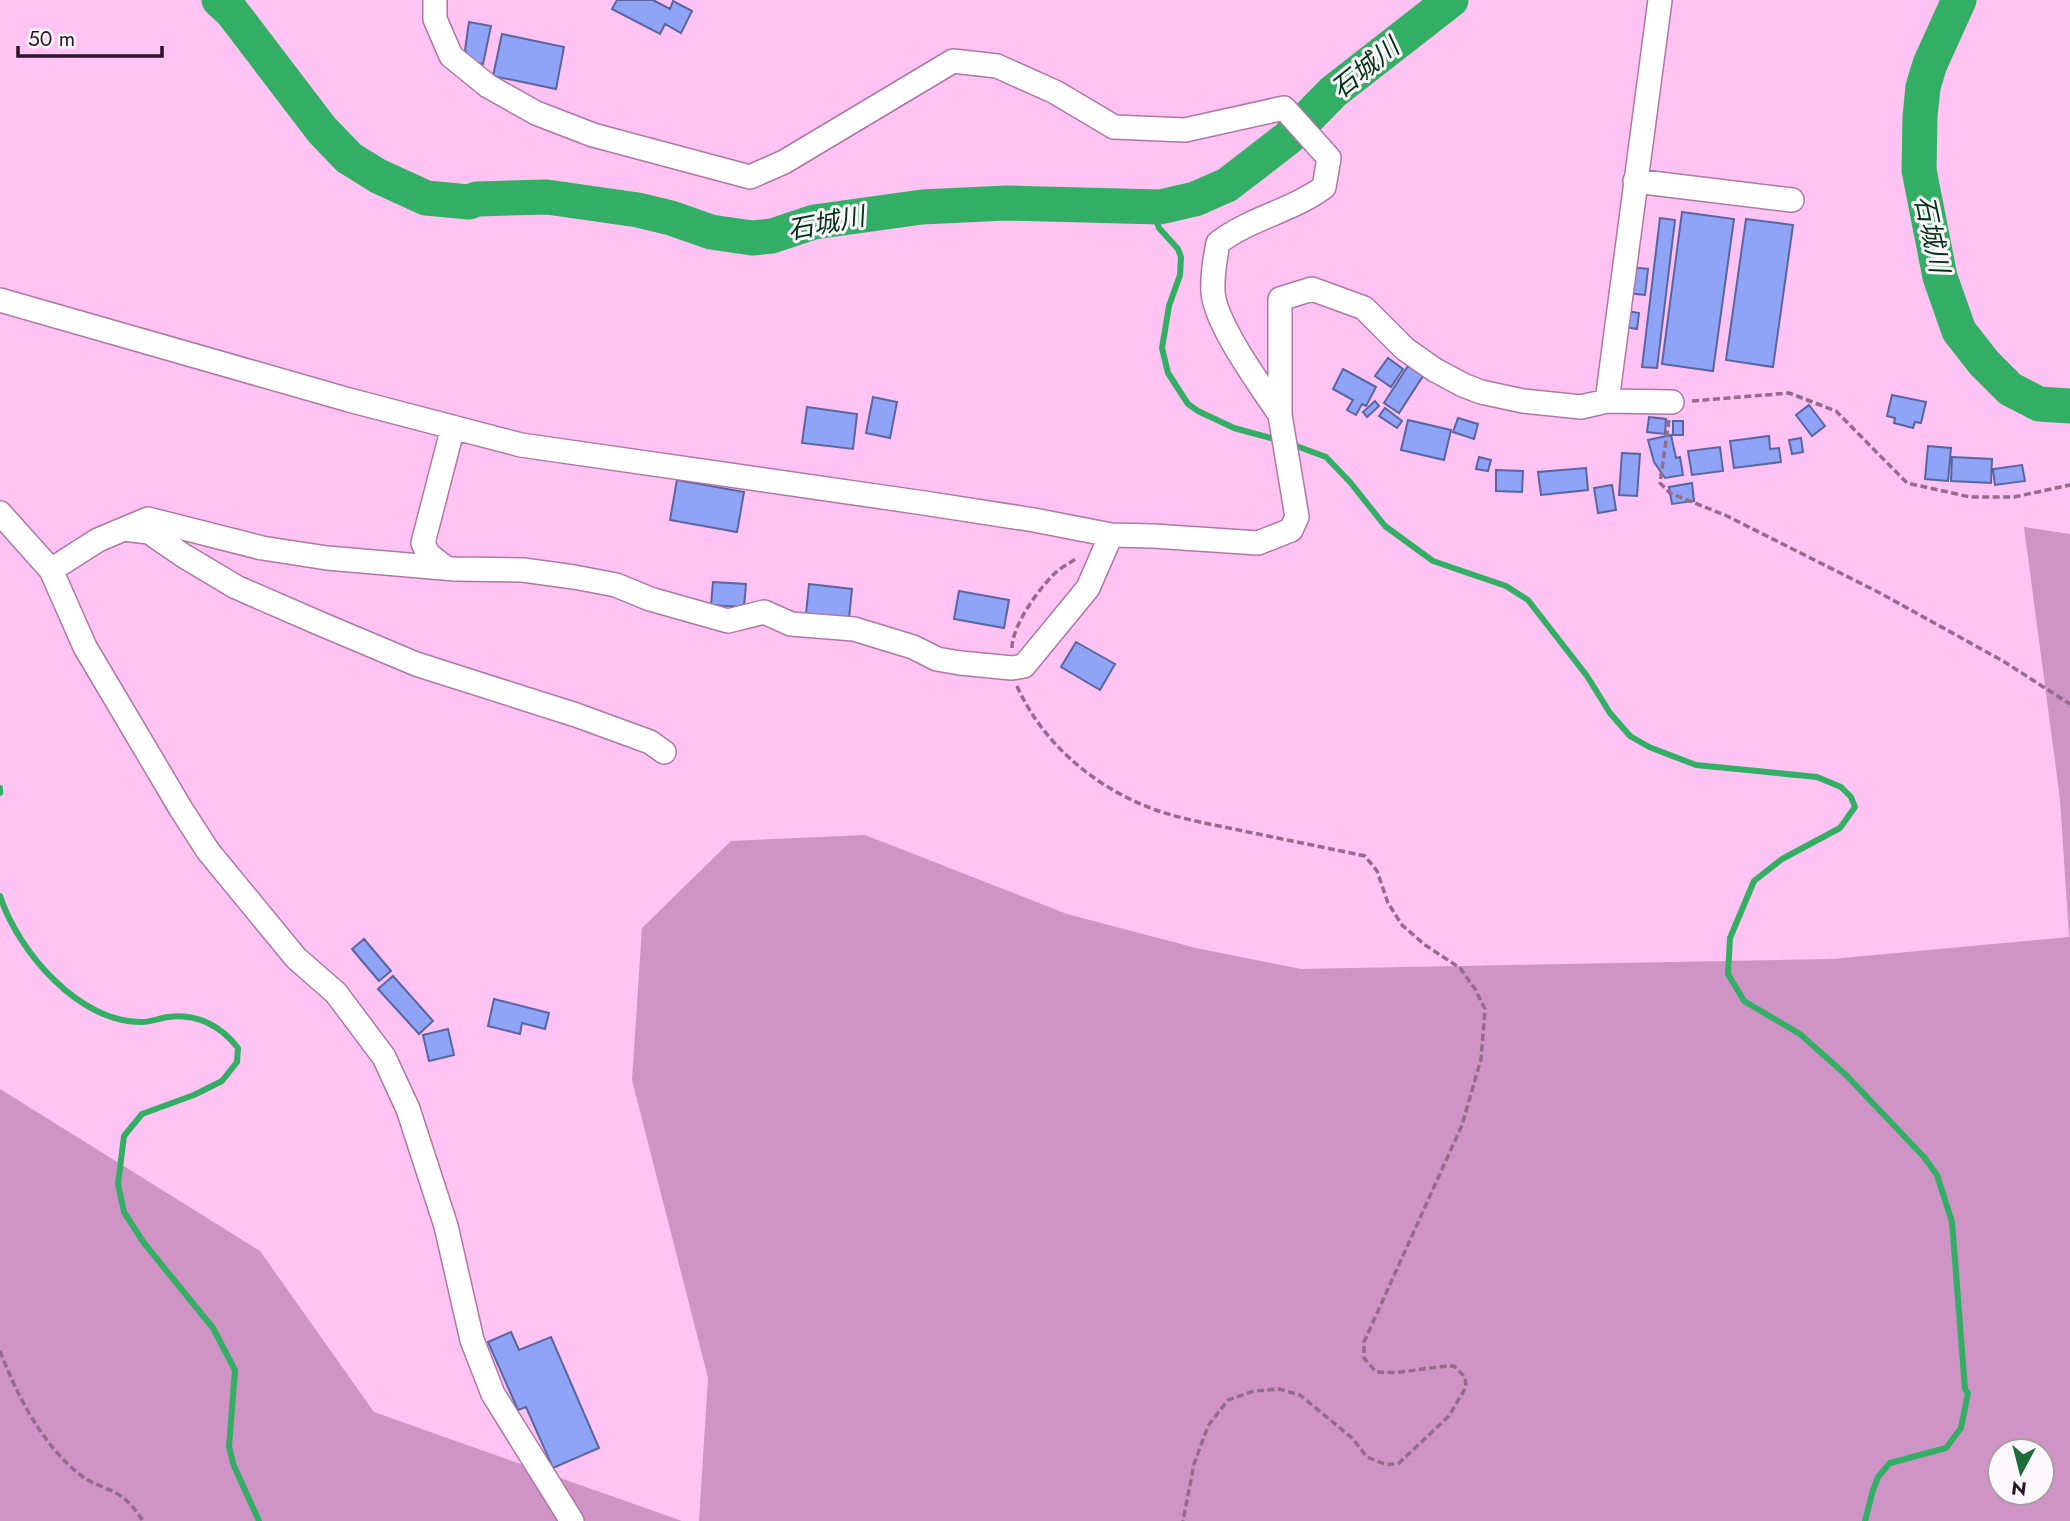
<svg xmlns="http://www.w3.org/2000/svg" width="2070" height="1521" font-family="Jost,'Noto Sans JP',sans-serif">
<rect width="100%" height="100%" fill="#fec2f3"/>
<path fill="#d093c6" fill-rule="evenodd" d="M2024,527L2070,534V1521H699L708,1378L632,1080L642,928L731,841L865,835L1067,914L1196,948L1301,969L1832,959L2069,937L2060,799ZM2042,1451V1493H2000V1451Z
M0,1089L260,1251L374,1412L682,1521H0Z"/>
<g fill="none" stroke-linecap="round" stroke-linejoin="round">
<path stroke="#33af65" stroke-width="6" d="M1151,206L1159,228L1178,249L1181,257L1180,275L1169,306L1162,348L1168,373L1188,404L1198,411L1234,428L1278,440
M1291,444L1326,457L1350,482L1385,526L1433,561L1506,586L1528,600L1587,676L1610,713L1630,736L1649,747L1696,765L1817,777L1841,787L1851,797L1855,807L1840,828L1782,859L1754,881L1730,938L1728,974L1744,1001L1800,1034L1846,1075L1924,1157L1937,1175L1952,1222L1965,1389L1968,1393L1961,1428L1946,1448L1890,1463L1878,1477L1873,1490L1865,1521
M0,788V793
M0,896C18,951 79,1023 142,1022C150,1022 160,1018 168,1017C197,1013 221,1026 238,1048L237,1062L222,1081L194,1095L142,1114L124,1136L118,1184L124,1212L144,1243L213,1328L235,1370L229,1447L234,1466L259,1521"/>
<path stroke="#33af65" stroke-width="35" d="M219,0L232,12L322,130L349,158L378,176L426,198L469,202L477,199L547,197L638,210L671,218L711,232L752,238L772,236L814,222L922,207L1006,203L1160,207L1195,199L1227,185L1288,138L1333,92L1451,0
M1959,0L1930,64L1923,87L1920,117L1919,170L1940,277L1959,331L1984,363L2010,389L2039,404L2070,406"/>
</g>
<path fill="#90a4f7" stroke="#5865a0" stroke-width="2" d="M617,0H653L670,9L673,1L692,11L681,33L665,24L660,34L612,9Z
M469,22L491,26L483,64L470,61L465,50Z
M502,34L564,47L556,89L493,76Z
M1682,212L1734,219L1713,371L1662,364Z
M1660,218L1675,220L1657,368L1642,367Z
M1746,219L1793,225L1773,367L1726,360Z
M1630,267L1648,269L1645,295L1627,293Z
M1627,311L1639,313L1637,329L1625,327Z
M1388,358L1403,369L1391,387L1375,376Z
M1408,366L1423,376L1399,413L1384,403Z
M1343,369L1376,387L1366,406L1362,404L1356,415L1347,410L1353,400L1333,389Z
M1892,395L1926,402L1921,423L1915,422L1913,428L1894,423L1895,418L1887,416Z
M873,397L897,402L890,438L866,433Z
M1375,401L1379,406L1367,417L1363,412Z
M1809,405L1825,426L1812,436L1796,415Z
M807,407L857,414L853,449L802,443Z
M1385,408L1402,421L1397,428L1379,416Z
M1649,417L1666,419L1665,434L1647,432Z
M1458,418L1478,424L1474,439L1453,432Z
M1408,420L1451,430L1444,460L1401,450Z
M1673,421H1683V435H1673Z
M1671,435L1676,458L1680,457L1683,475L1665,478L1654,462L1648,440Z
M1769,436L1770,449L1779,448L1781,462L1734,468L1730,441Z
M1801,438L1803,452L1792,454L1789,440Z
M1928,446L1951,448L1948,481L1925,479Z
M1720,447L1723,471L1692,475L1688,451Z
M1622,453L1640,454L1637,496L1619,495Z
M1479,457L1491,460L1488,471L1476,469Z
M1952,457L1992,459L1991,483L1951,481Z
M2022,465L2025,481L1995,485L1993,469Z
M1586,468L1588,490L1541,495L1538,472Z
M1496,470L1523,471L1522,492L1496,491Z
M677,480L744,492L737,532L670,520Z
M1692,483L1694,501L1672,504L1669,487Z
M1612,485L1616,510L1598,513L1594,488Z
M713,582L746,584L744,607L711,605Z
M809,584L852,589L849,618L806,614Z
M959,591L1009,600L1004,628L954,619Z
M1076,642L1115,664L1100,690L1061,667Z
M364,939L391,971L379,981L352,949Z
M393,976L433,1021L419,1034L378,989Z
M494,999L549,1013L545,1029L522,1023L520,1034L488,1026Z
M448,1029L454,1055L429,1061L423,1035Z
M511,1332L519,1350L551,1337L599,1448L553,1468L526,1407L518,1410L488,1342Z"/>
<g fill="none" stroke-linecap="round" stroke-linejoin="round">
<g stroke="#af77a6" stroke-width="26">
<path id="minor" d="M435,0V19L451,56L488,86L536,113L593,135L750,177L784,162L953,61L997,66L1055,92L1114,127L1185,130L1284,108L1329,158L1324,187C1292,211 1250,218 1218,243C1215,259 1212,275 1213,292C1215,324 1261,386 1280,415
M1635,181L1792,200
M0,300L349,400L521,445L924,503L1034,520L1111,535L1153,536L1258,543L1291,530L1297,517L1280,415V299L1312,289L1364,308L1405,349L1435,370L1463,385L1481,392L1523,401L1581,407L1607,401L1672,402
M1607,401L1660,0
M0,513L51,570L85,647L181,809L208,851L296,958L336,993L384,1057L408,1109L446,1226L472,1340L493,1394L572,1521
M124,529L148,519L262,548L327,558L455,569L523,570L574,577L616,585L650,599L728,621L764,612L791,624L854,629L913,647L937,659L960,663L1012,668L1024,666L1088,588L1111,535
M446,568L428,554L423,543L453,427
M51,570L98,540L124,529L149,532L184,556L236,587L321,624L416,664L576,715L650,742L664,752"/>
</g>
<path stroke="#946b8d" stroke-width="3.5" stroke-dasharray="7 3.5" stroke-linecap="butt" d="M1692,401L1789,393L1836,411L1907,483L1970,497H2014L2070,485
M1669,420L1660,483L1670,493L1727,516L1880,593L2003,661L2070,704
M1012,648C1012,626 1038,590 1054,574C1060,568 1070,563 1077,558
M1017,686C1039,736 1083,777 1132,800C1164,816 1204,823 1239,830C1281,839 1323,847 1365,856L1377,871L1388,903L1402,925L1425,945L1460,968L1475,989L1485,1009L1481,1059L1462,1125L1364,1342V1358L1376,1372C1403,1375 1428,1366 1454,1366L1465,1377L1466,1387L1449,1416L1399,1463L1387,1465L1367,1457L1352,1438L1300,1395L1279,1389L1254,1391L1228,1400L1208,1426L1194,1464L1183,1521
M0,1351C17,1396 44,1448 83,1477C96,1486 114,1489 126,1500C132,1505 138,1514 143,1521"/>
<use href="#minor" stroke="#fff" stroke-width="23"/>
</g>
<g text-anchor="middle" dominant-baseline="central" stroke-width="6" stroke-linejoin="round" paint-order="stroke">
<g font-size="26" font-style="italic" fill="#023518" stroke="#fdf7fc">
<text transform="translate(1365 68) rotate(-39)">石城川</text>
<text transform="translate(826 223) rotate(-11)">石城川</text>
<text transform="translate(1932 234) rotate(78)">石城川</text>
</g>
</g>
<g transform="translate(2021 1472) rotate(187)"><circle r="33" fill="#fdf7fc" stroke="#a99ca7" stroke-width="2"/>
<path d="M0-5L12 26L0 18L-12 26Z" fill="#1c6c3c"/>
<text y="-10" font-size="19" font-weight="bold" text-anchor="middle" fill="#2a1427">N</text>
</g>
<path d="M18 46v10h144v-10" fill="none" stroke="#2a1427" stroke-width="3.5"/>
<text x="28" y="46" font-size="21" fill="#2a1427" stroke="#fdf7fc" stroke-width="5" paint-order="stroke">50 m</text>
</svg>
